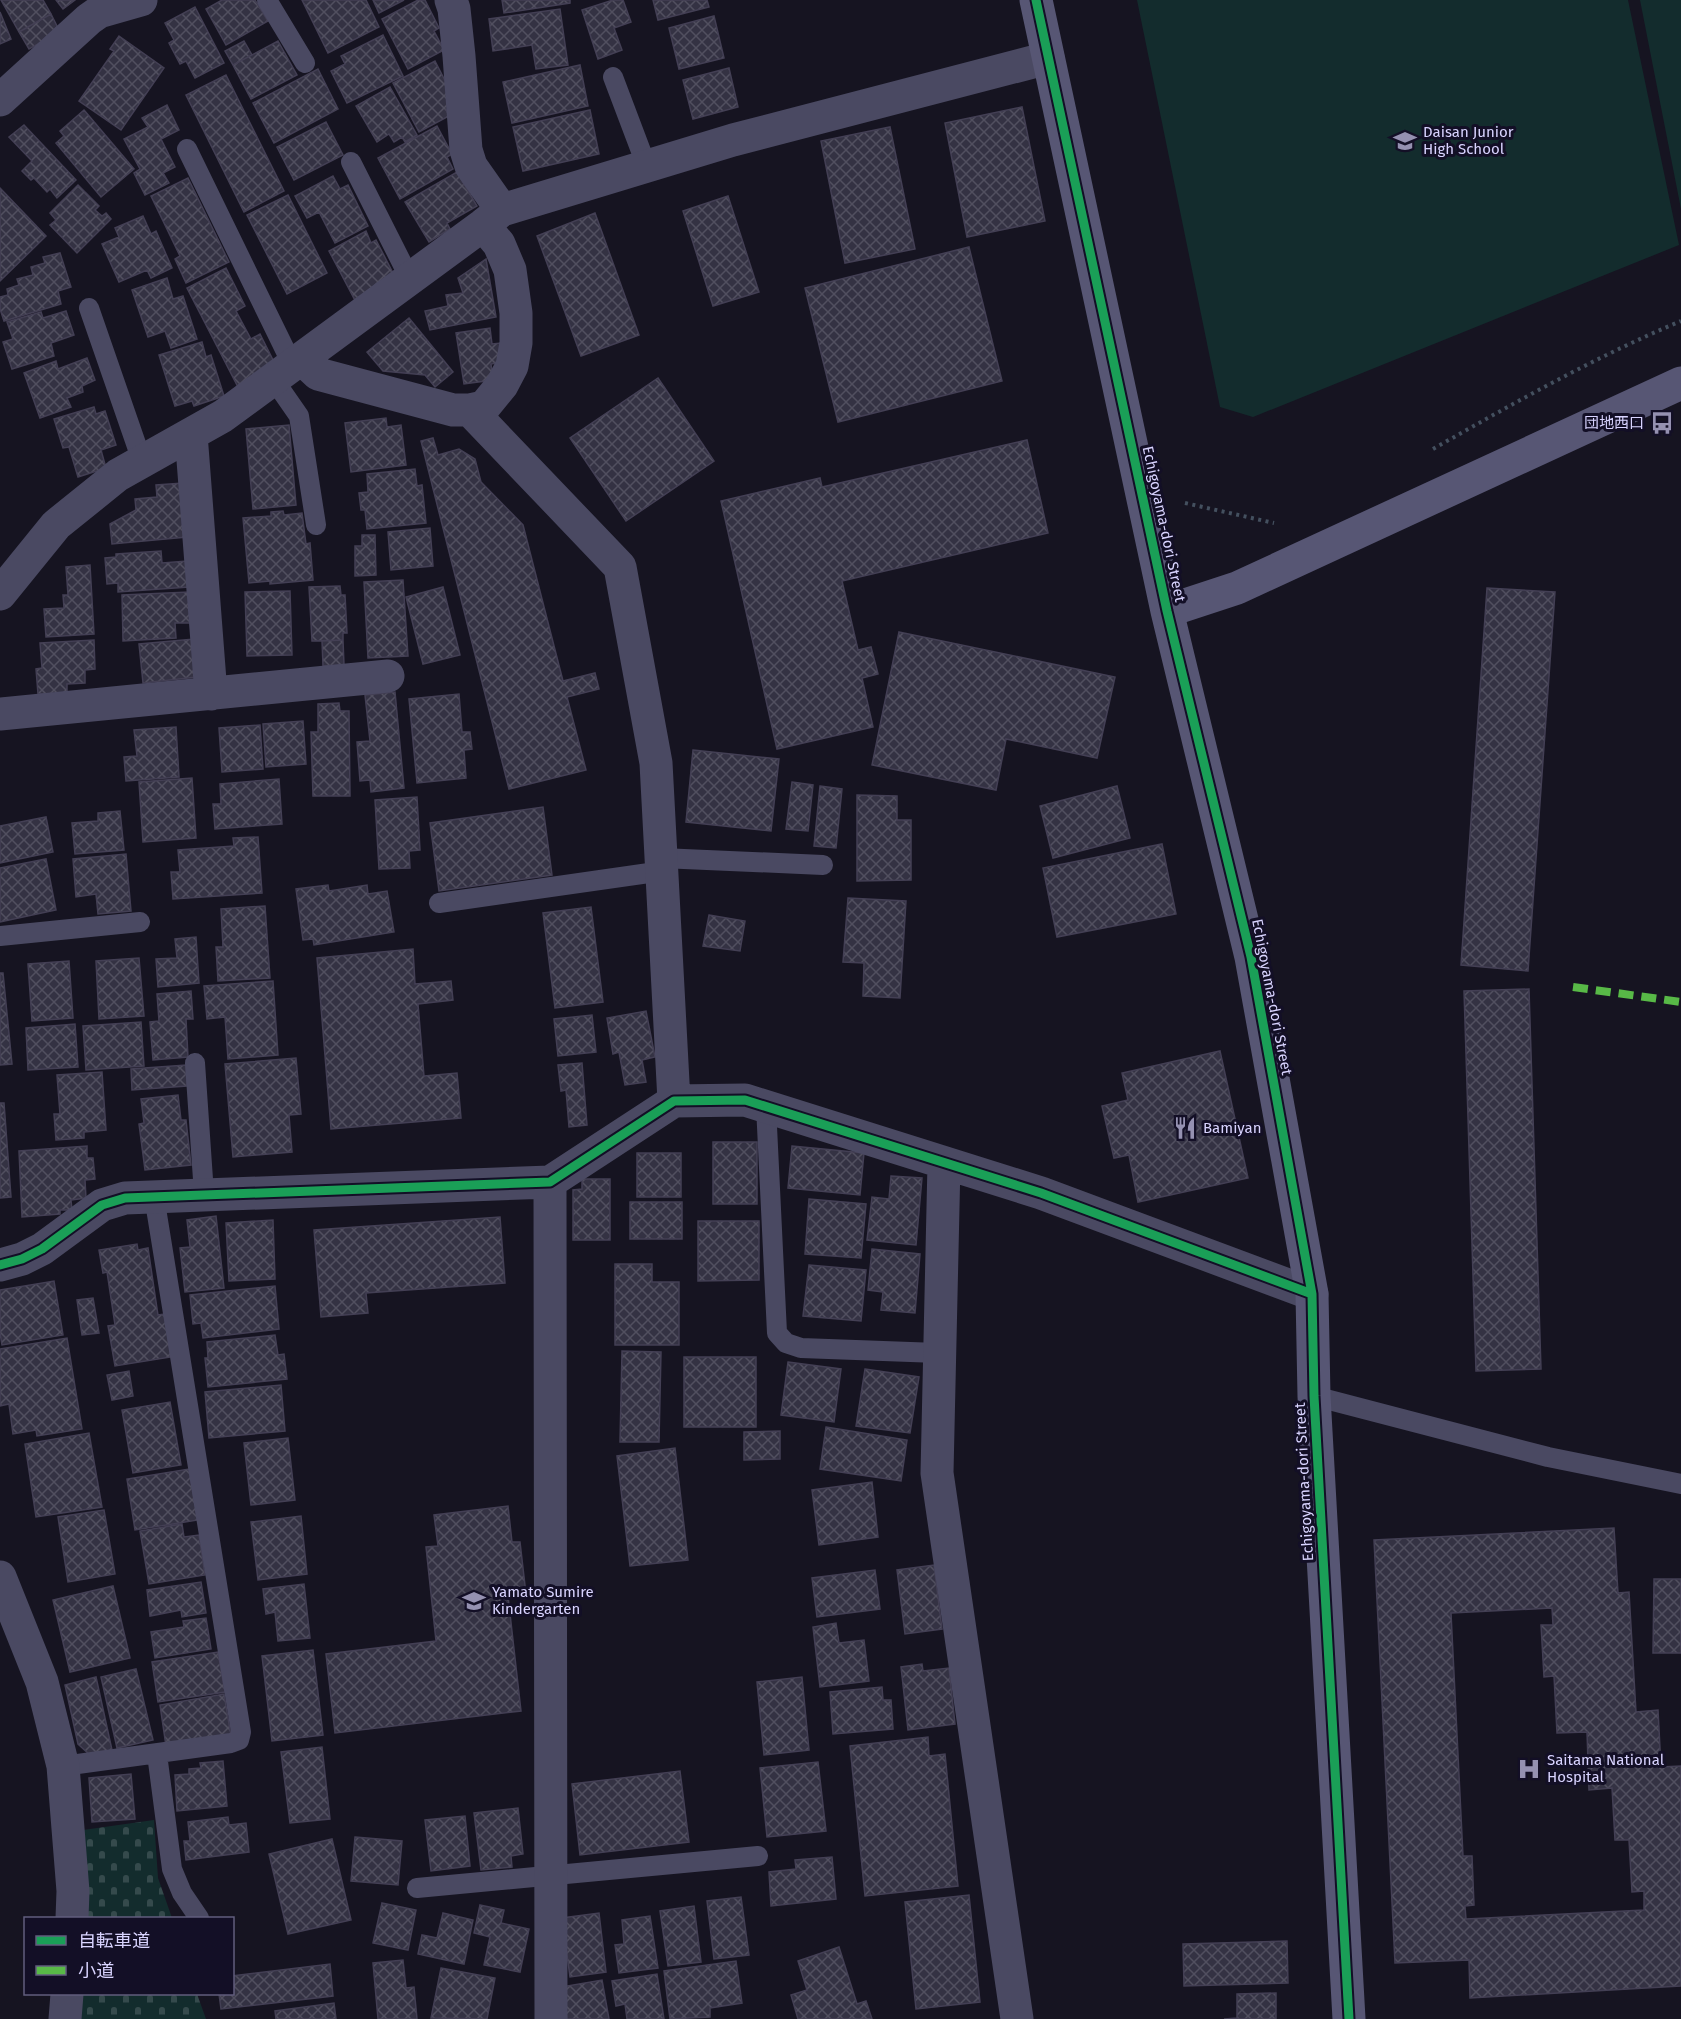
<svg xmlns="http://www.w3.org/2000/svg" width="1681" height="2019" font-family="'Fira Sans','Noto Sans JP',sans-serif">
<defs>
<pattern id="cemetery-stones" width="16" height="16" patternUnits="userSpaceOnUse" patternTransform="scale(1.5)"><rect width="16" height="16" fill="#132c2d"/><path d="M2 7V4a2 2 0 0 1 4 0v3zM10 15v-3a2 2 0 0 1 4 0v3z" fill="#354a4c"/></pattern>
<pattern id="building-cross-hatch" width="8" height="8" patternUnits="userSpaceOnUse" patternTransform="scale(1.5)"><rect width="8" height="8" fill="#343243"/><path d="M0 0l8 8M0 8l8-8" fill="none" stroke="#514f5f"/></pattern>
</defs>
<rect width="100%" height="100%" fill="#161421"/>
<path fill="url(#cemetery-stones)" d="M154,1820L158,1878L172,1918H86L83,1830Z
M81,1994H197L206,2019H80Z"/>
<path fill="#132c2d" d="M1137,0H1628L1679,245L1253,417L1220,407Z
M1640,0H1681V209Z"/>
<path fill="url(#building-cross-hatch)" stroke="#433f54" stroke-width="1.5" fill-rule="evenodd" d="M1,0H43L51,14L19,32Z
M56,0H75L63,9Z
M222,0H255L268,21L226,45L206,9Z
M302,0H366L379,27L328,53Z
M373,0H404L379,13Z
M418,0H425L439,28L434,31L444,50L408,69L382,19Z
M502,0H570V3L504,13Z
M613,0H623L631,22L614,28L622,50L598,59L582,10Z
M653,0H707L709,7L658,20Z
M195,7L224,63L195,78L186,61L180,64L169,43L174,40L165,23Z
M560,9L568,65L536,69L532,45L493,51L489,19Z
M0,12L11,39L0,44Z
M51,14L60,32L29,49L19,32Z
M714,16L724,58L679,69L669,28Z
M383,35L403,76L347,103L331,71L345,64L341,56Z
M119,36L164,68L121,130L79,101L114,51L110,49Z
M244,41L252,55L233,65L225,51Z
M278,41L297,75L251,99L233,65Z
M435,61L457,104L446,110L449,116L419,132L393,83Z
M580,65L588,106L512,123L503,82Z
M729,68L738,107L693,119L683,80Z
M318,69L338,109L274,143L253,103Z
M226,75L284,191L244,212L186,95Z
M390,87L417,135L405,142L402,137L394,142L389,134L377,142L356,106Z
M167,105L179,130L161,139L175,167L163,173L169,183L145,195L134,173L140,169L124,139L148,127L142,118Z
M1022,107L1045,221L967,237L945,123Z
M84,110L134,169L101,197L56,143L64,136L60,131Z
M590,110L599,154L523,171L513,127Z
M326,122L343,155L294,180L277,147Z
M24,125L76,180L57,198L50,189L47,192L34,178L31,180L22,171L32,161L9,137Z
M437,126L452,154L447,157L453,169L400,199L378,158Z
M890,127L915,249L845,263L821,141Z
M457,172L477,206L447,223L450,229L429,242L405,202Z
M333,176L340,189L348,185L368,226L335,243L319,212L307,218L295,196Z
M188,178L229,262L186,283L175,259L180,256L151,196Z
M78,185L99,206L95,210L102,216L106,213L111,219L77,253L50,225L56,220L50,213Z
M0,188L46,236L0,281Z
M288,195L327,273L287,294L247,215Z
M728,196L759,292L713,306L683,211Z
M595,213L639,335L581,356L537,236Z
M143,216L151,234L156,231L172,268L151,278L147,270L119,282L102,244L119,237L115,228Z
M366,231L371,243L376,240L393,273L358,306L329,251Z
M969,247L1002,381L838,422L805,288Z
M60,253L71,287L58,291L61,304L4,321L0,309V297L8,295L7,289L19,285L17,279L33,275L31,267L45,263L43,257Z
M486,259L496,317L430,330L425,311L448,306L446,295L463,293L458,278Z
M226,268L245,306L236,311L251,339L260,334L278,370L239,389L187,288Z
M167,278L173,299L183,296L197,339L171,348L165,331L148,337L132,290Z
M66,311L74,335L51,343L54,356L12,369L3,342L13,339L7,322L41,312L43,318Z
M409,318L453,372L435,387L425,375L383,371L367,352Z
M490,328L492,344L501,343L503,362L491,364L493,380L464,384L456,333Z
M202,342L206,357L211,355L224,396L194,406L192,401L175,406L159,355Z
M87,358L95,380L82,386L83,392L67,398L71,407L40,418L24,373L56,361L58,369Z
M658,378L714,461L626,521L570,438Z
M94,407L96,414L105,411L116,445L101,450L106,468L78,477L69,447L63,448L54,419Z
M386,418L387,427L401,425L406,465L351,472L345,423Z
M289,425L296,505L253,509L246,429Z
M433,438L438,455L459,449L475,459L481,482L523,525L563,681L595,673L599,689L567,697L586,770L509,789L421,441Z
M1027,440L1048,533L842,581L858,650L871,647L878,674L862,678L873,727L777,749L721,501L820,478L822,487Z
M415,469L417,486L422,485L426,523L367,529L365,510H361L359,493L368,492L367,474Z
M183,483L187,537L112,544L110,524L136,510L135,499L157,497L156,485Z
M283,511L284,515L302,513L306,544L310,543L313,580L270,584V581L249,583L243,518L271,516V512Z
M430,528L433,566L391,570L388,532Z
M362,535H375L376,575L355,576V546H362Z
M161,551L162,563L187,561L189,587L118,592V583L107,584L105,558L116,557V554Z
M90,565L94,634L46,637L44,609L64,608L63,595H68L66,567Z
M403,580L408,656L368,658L364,582Z
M340,586L341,595H345L347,633H343V640L312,641L309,587Z
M443,587L460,655L423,664L406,597Z
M1487,588L1555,592L1528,971L1461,965Z
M290,591L292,655L247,656L245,592Z
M189,592L191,623H175L176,638L123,641L122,595Z
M899,632L1115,677L1097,758L1006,739L996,790L872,765Z
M194,639L197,677L143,683L139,644Z
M94,640L95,669L85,670V683L67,684V693L38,694L36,669L42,668L40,643Z
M343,640L344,665L323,666L322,641Z
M395,692L404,788L371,792L370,780L360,781L357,742L370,741L365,695Z
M459,694L462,732H470L472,749L464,750L466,778L417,783L409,699Z
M339,703L340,711H349L350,796H313L311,732H318V704Z
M303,721L306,764L266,767L263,724Z
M260,725L263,769L222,772L219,728Z
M176,727L179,777L126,781L124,757L137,756L134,730Z
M693,750L779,759L771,831L686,822Z
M192,778L196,838L143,842L139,782Z
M279,779L282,824L215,829L213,804H221L220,784Z
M792,782L813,785L808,831L786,829Z
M820,786L842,789L836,848L814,846Z
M1117,786L1130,838L1053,858L1040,806Z
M857,795L897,796V820H911V880L857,881Z
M417,797L420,850L409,851L410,868L379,869L375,800Z
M543,807L552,875L439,891L430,823Z
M120,811L124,850L75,854L72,823L98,821V813Z
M46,817L53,852L0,863V826Z
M258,837L262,893L173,899L171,872H180L178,850L234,846L233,838Z
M1162,844L1176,914L1057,937L1043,868Z
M126,854L131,911L98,914L96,894L76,897L73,859Z
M46,859L56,910L0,922V868Z
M328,885L329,891L367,885L368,894L387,891L394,932L314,945L313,939L303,940L296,889Z
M848,898L906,901L900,998L863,996L864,963L843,962Z
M265,906L270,978L218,981L216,947H223L221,909Z
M591,907L603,1002L555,1008L543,913Z
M709,915L745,921L740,951L703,946Z
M196,937L199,983L158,987L156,959L177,958L175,939Z
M413,949L415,984L451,981L453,1000L418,1004L424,1076L457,1073L461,1118L331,1129L317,958Z
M139,958L144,1016L99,1019L96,961Z
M69,961L73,1018L32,1021L28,964Z
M0,973H3L12,1064L0,1065Z
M273,981L278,1055L228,1059L225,1017L207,1019L204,986Z
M1529,989L1541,1369L1476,1371L1464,991Z
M191,991L193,1019H186L188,1057L153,1060L150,1022L159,1021L157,994Z
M646,1011L655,1057L642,1060L646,1082L625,1085L619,1052L613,1054L607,1018Z
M592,1015L596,1052L558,1056L554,1019Z
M141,1022L144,1066L86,1070L83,1026Z
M75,1024L78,1067L28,1070L26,1028Z
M1220,1051L1248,1178L1138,1202L1129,1155L1114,1158L1102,1106L1128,1100L1122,1073Z
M296,1058L301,1114L289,1115L292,1152L233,1157L225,1064Z
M582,1063L587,1125L569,1127L566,1090L561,1091L558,1065Z
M186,1065L187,1086L132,1090L131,1069Z
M102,1072L106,1130L84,1132V1138L56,1140L54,1114H60L57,1075Z
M178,1095L181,1120H186L191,1165L145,1170L139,1124L144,1123L141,1099Z
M0,1103H4L11,1197L0,1198Z
M713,1142H757V1204H713Z
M87,1146V1158H93L95,1179L85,1180L86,1198L71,1200L72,1210H60V1214L22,1217L19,1151Z
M792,1146L864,1153L860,1195L788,1188Z
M637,1153H681V1197H637Z
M891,1176L922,1178L916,1245L867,1240L872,1197L889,1199Z
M582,1179H610V1240H573V1190L582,1189Z
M809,1199L866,1204L861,1258L805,1254Z
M630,1202H682V1239H630Z
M216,1216L224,1288L185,1292L180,1248L190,1247L187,1220Z
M500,1217L505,1283L366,1293L368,1313L321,1317L314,1230Z
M273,1220L275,1279L229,1281L226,1223Z
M698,1221H759V1280L698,1281Z
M137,1244L138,1250L148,1248L158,1315L164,1314L171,1357L115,1366L108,1326L115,1325L107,1272L103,1273L99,1250Z
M872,1249L920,1254L915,1313L881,1310L883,1292L868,1290Z
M615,1264H652V1282H679V1345H615Z
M809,1265L866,1270L861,1321L803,1316Z
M54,1281L63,1335L2,1345L0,1333V1290Z
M275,1286L279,1329L203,1338L201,1323L193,1324L190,1295Z
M93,1298L99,1333L82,1335L77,1300Z
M275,1335L278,1355L284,1354L287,1379L208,1387L205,1358H208L207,1342Z
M67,1338L82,1429L37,1436L36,1430L13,1434L9,1404L0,1406V1349Z
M622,1351L661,1352L659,1442H620Z
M684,1357H756V1427H684Z
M788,1362L841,1369L834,1422L781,1415Z
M865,1369L919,1377L910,1433L856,1426Z
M129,1371L133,1396L112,1400L107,1375Z
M281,1385L285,1431L209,1438L205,1392Z
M170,1402L181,1465L133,1473L122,1410Z
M826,1427L907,1440L901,1481L820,1469Z
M780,1431V1459L744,1460V1432Z
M89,1433L102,1507L36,1517L25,1444Z
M288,1438L295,1500L251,1505L244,1443Z
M675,1448L688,1560L630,1566L617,1456Z
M189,1469L198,1520L135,1530L127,1479Z
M872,1482L878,1537L819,1545L812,1490Z
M508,1506L512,1542H520L526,1594L508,1596L521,1711L335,1733L326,1654L436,1641L426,1547L438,1546L434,1515Z
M104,1510L115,1574L68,1582L58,1517Z
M301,1516L307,1574L258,1580L251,1522Z
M182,1524L184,1537L199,1535L205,1575L149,1584L140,1531Z
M1614,1528L1618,1593L1629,1592L1636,1712L1658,1710L1661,1767L1681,1766V1986L1470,1998L1469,1960L1395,1963L1374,1540ZM1552,1608L1553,1625H1541L1544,1677L1554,1676L1557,1733L1587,1732L1589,1790L1612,1788L1615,1840H1629L1632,1892L1644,1891V1910L1466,1919L1465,1906L1474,1905L1472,1856H1463L1451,1613Z
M934,1565L942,1629L905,1634L897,1570Z
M875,1570L880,1609L817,1617L812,1578Z
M1654,1579H1681V1653H1653Z
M201,1582L206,1613L182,1617L181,1610L150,1616L147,1590Z
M304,1584L310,1638L278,1641L275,1612L266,1614L263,1589Z
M113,1586L130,1658L70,1672L53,1600Z
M206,1618L211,1649L155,1658L151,1632L184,1627L183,1621Z
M836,1623L839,1643L864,1640L869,1681L820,1687L813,1627Z
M313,1650L323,1735L272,1741L262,1656Z
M218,1652L225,1692L158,1702L152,1662Z
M922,1664L923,1671L949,1668L955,1724L908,1730L901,1667Z
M136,1669L153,1740L117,1748L101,1677Z
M96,1677L112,1750L90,1755L78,1744L65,1685Z
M802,1677L809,1750L764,1755L757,1682Z
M882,1687L883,1700H891L893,1729L833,1734L830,1692Z
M224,1694L231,1736L166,1746L160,1705Z
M928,1737L929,1756L945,1754L958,1886L865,1896L850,1746Z
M322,1747L330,1819L290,1823L281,1752Z
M223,1761L227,1806L177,1811L175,1775L189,1774V1769L201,1768L200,1763Z
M818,1762L826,1831L767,1837L760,1768Z
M680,1771L689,1842L580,1855L572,1784Z
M131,1774L135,1819L92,1822L89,1778Z
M518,1808L523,1854L511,1856L512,1867L481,1870L474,1813Z
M465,1816L470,1866L431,1871L425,1820Z
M228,1817L229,1825L246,1823L249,1852L186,1860L184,1841H190L188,1822Z
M355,1837L402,1841L398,1885L351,1881Z
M332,1839L351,1920L288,1934L269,1854Z
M832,1857L836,1899L771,1906L769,1872L796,1869L795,1860Z
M969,1895L980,2002L916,2009L905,1902Z
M741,1897L749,1955L714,1959L707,1901Z
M382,1903L416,1910L408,1950L373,1943Z
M480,1905L504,1910L501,1923L529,1929L520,1972L484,1965L490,1937L474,1933Z
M694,1906L701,1962L668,1966L660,1911Z
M443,1913L473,1920L464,1964L418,1954L422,1935L437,1938Z
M599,1913L606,1972L570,1977L562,1918Z
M650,1916L658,1968L619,1973L615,1945L624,1944L622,1920Z
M1287,1941L1288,1983L1184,1986L1183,1944Z
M839,1947L857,2004L866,2001L872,2019H798L791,1995L807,1990L798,1961Z
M403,1960L406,1988L414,1987L417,2019H378L373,1963Z
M736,1961L742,2003L710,2008V2017L670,2019L664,1971Z
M330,1964L333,1996L221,2009L219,1994H232V1976Z
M441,1968L495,1978L487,2019L431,2018Z
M657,1974L664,2019H627L625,2004L616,2006L612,1981Z
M602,1980L609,2019H567L561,1987Z
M1276,1993V2019H1224L1237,2018V1994Z
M334,2003L336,2019H276L275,2011Z"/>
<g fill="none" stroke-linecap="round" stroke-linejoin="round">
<path stroke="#44505f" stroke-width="4" stroke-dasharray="3 4.5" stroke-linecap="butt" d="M1433,449C1514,403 1595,357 1681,321
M1185,503L1274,523"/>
<path stroke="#4a4962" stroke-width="20" d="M267,0L305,63
M613,77L647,167
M187,149L293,366
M351,162L410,279
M89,308L142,461
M274,380L299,416L316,525
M661,858L823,865
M439,903L663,871
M0,936L140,922
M195,1063L204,1194
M766,1106L777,1333L786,1343L801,1348L938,1353
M1314,1396L1548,1457L1681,1484
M157,1754L172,1869L182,1893L199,1918
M63,1766L231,1743L239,1740L241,1732L154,1196
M417,1888L758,1856"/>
<path stroke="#4a4962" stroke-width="33" d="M451,0L454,9L459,56L466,150L471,166L502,210
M0,100L89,19L99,12L141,0
M302,359L318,374L453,410H470L620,567L656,763L674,1101
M470,410L484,407L502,385L512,366L516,343V313L510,270L499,244L483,225
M191,434L211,694
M0,594L56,525L118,475L223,416L483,225L502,210L733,140L1048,58
M0,714L388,676
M944,1163L937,1473L1017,2019
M550,1182L551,2019
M0,1265L22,1259L42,1249L102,1205L125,1198L550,1182L674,1101L745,1100L1041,1193L1312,1294
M0,1577L42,1682L63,1766L73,1891L72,1918
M65,2019L67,1994"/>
<path stroke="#575674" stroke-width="33" d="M1036,0L1167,611L1251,957L1312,1294L1314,1396L1349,2019
M1167,611L1237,588L1681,383"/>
<path stroke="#58b947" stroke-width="8" stroke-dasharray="15 8" stroke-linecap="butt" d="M1573,987L1681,1002"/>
<g stroke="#130f26" stroke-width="13">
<path id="cycleway" d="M1036,0L1167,611L1251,957L1312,1294L1314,1396L1349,2019
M0,1265L22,1259L42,1249L102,1205L125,1198L550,1182L674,1101L745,1100L1041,1193L1312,1294"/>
</g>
<use href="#cycleway" stroke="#1a9f57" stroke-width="9"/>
</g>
<defs>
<g id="school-bare" transform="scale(1.8)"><path d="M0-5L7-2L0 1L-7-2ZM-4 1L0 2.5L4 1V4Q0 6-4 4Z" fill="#9591b1" stroke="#130f26" stroke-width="2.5" paint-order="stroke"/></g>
<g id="bus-bare" transform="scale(1.8)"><path d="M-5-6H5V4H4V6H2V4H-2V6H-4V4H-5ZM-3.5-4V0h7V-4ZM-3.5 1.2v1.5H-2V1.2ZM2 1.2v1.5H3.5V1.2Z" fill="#9591b1" stroke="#130f26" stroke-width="2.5" paint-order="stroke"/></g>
<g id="restaurant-bare" transform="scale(1.8)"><path d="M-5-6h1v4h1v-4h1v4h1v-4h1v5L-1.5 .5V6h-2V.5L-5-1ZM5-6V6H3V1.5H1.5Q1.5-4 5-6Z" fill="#9591b1" stroke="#130f26" stroke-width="2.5" paint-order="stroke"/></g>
<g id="hospital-bare" transform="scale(1.8)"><path d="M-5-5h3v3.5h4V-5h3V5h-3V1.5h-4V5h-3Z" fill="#9591b1" stroke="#130f26" stroke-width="2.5" paint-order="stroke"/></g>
</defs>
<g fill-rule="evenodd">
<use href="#school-bare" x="1405" y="141"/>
<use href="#bus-bare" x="1662" y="423"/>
<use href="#restaurant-bare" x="1185" y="1128"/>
<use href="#school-bare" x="474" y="1601"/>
<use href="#hospital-bare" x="1529" y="1769"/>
</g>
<g text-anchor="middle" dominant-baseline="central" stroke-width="6" stroke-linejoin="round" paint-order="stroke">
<g font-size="15" fill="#d9d4ff" stroke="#130f26" text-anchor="start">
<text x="1423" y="132">Daisan Junior<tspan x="1423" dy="17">High School</tspan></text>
<text x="1644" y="423" text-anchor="end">団地西口</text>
<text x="1203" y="1128">Bamiyan</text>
<text x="492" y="1592">Yamato Sumire<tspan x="492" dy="17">Kindergarten</tspan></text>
<text x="1547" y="1760">Saitama National<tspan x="1547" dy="17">Hospital</tspan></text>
</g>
<g font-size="15" fill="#d9d4ff" stroke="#130f26">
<text transform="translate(1164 524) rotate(78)">Echigoyama-dori Street</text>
<text transform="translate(1272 997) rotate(79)">Echigoyama-dori Street</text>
<text transform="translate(1304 1482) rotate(-93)">Echigoyama-dori Street</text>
</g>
</g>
<rect x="24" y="1917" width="210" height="78" fill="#130f26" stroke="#625e7d" stroke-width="1.5"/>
<rect x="36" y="1936" width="30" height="9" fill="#1a9f57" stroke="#625e7d" stroke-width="1.5"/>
<text x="78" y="1947" font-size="18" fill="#d9d4ff">自転車道</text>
<rect x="36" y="1966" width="30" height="9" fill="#58b947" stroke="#625e7d" stroke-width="1.5"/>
<text x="78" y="1977" font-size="18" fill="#d9d4ff">小道</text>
</svg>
